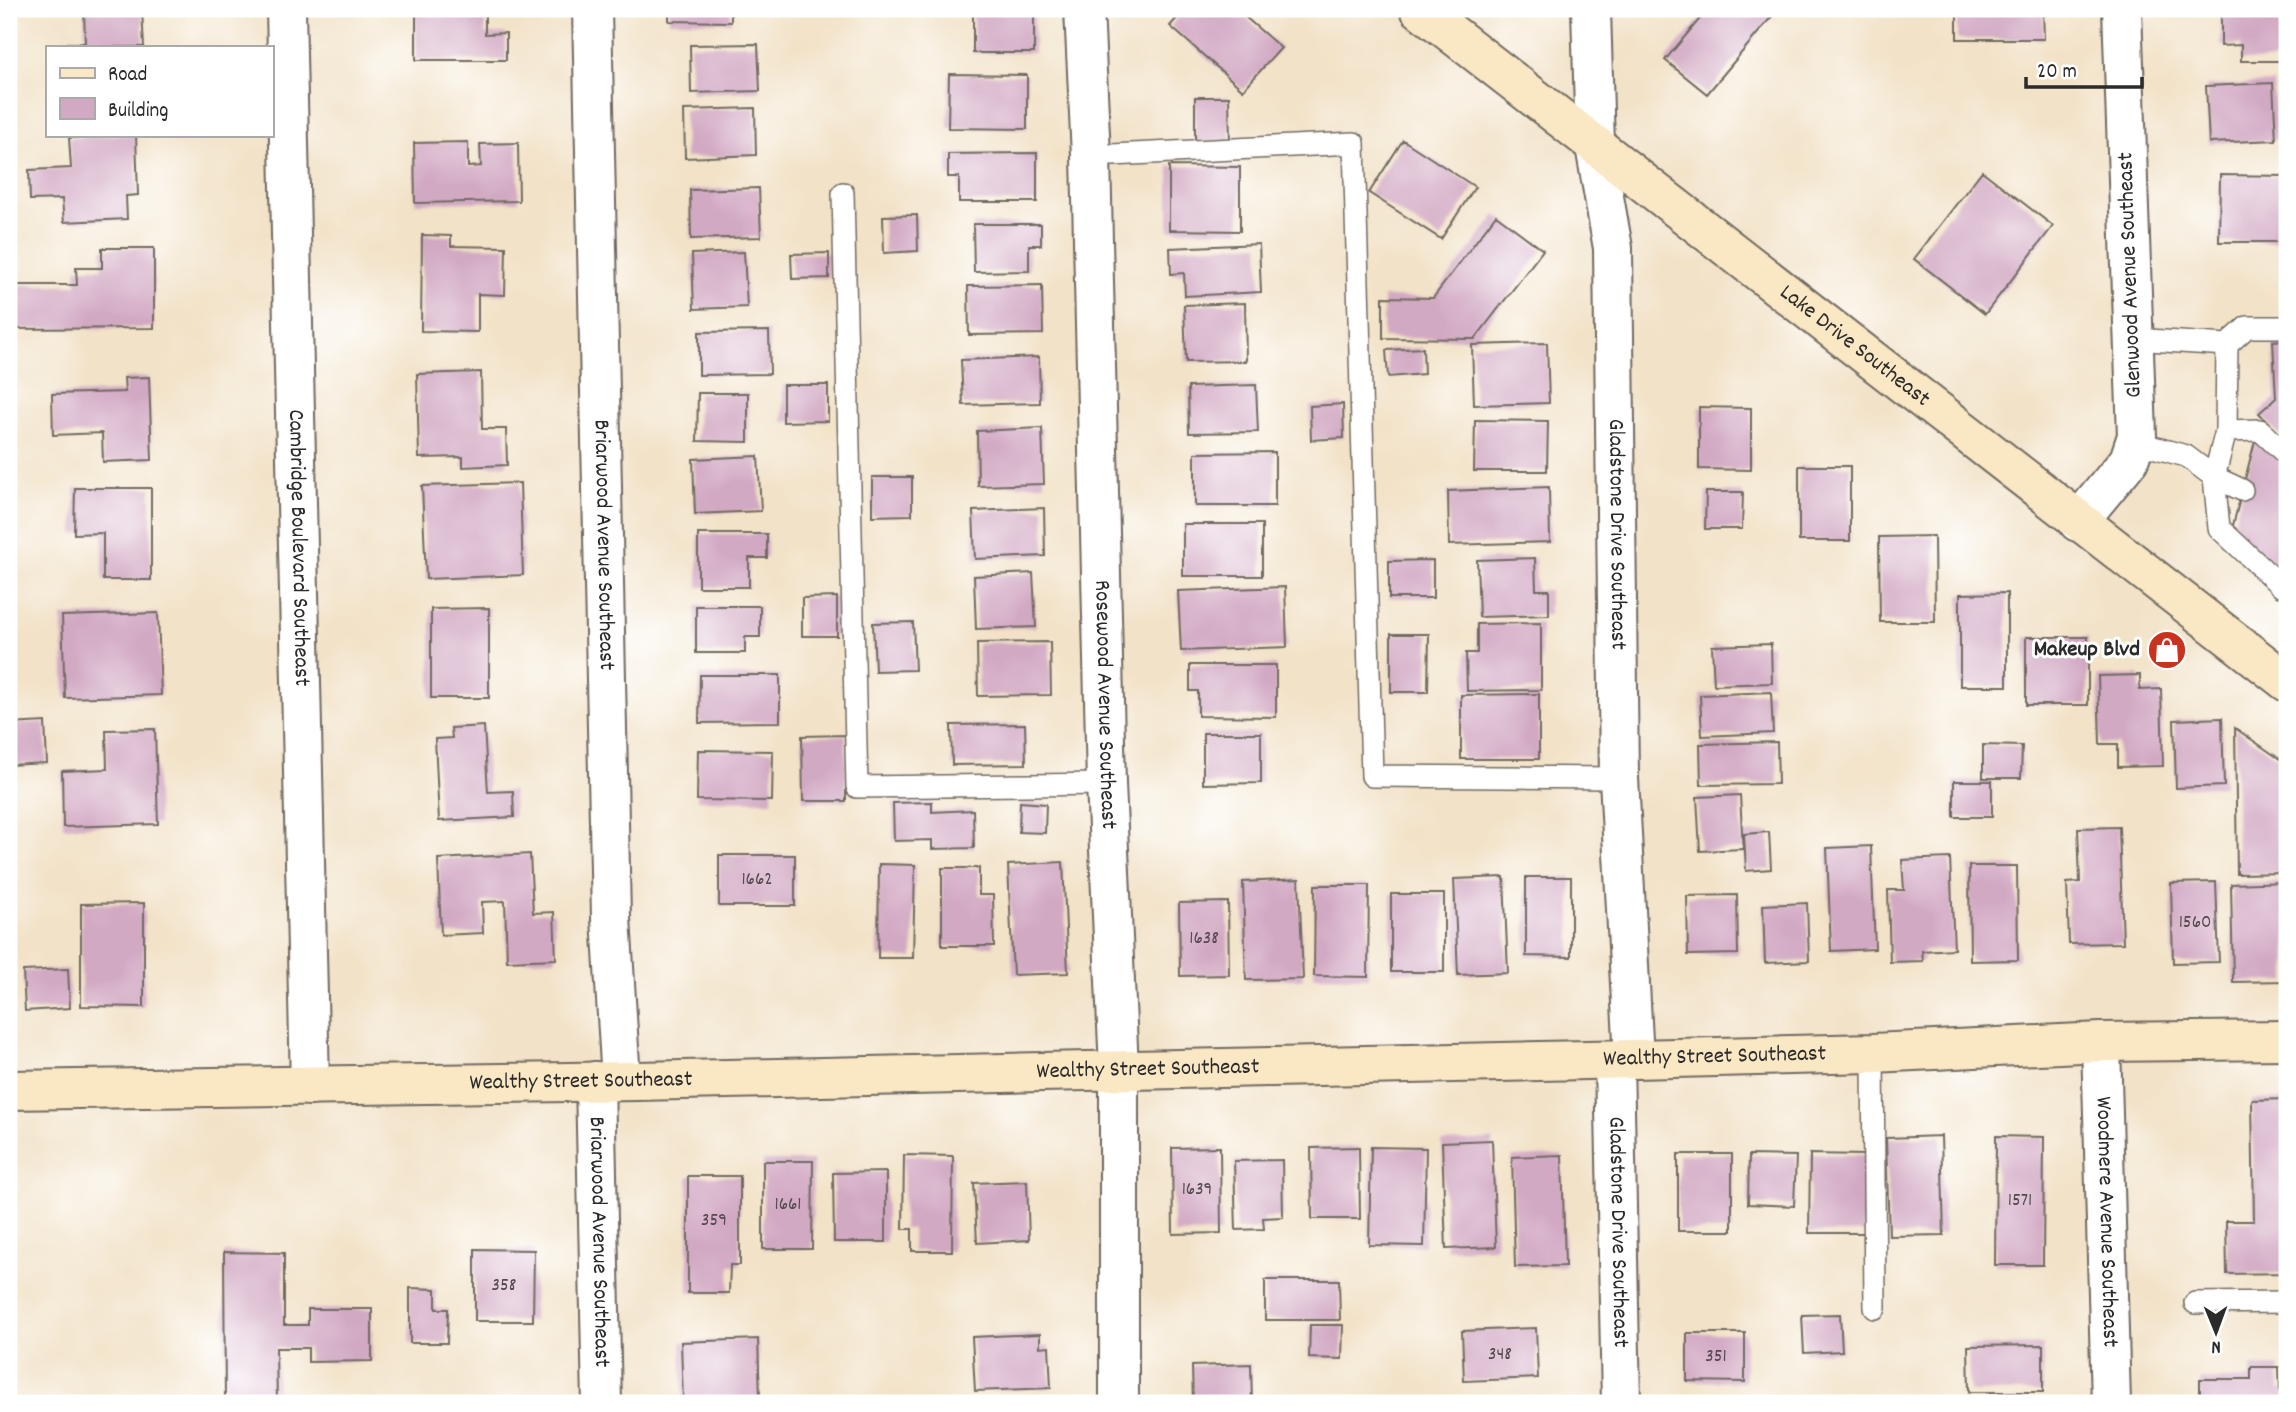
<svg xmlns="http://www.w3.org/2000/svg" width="2296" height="1412" font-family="Dekko,sans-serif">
<rect width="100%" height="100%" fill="#fff"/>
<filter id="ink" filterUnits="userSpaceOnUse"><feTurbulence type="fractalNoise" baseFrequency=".0143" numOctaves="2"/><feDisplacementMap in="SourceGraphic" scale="14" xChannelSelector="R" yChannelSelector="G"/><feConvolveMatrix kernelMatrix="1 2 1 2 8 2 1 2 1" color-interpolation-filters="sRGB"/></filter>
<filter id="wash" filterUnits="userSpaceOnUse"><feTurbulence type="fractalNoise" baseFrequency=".00686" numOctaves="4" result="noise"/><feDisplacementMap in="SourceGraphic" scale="28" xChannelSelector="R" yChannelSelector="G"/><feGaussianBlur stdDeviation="1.57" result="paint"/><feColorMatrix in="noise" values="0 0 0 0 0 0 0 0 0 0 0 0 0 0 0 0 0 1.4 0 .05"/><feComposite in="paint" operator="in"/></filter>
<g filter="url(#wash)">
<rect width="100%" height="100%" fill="#f2e2c7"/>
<g id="blocks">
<path fill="#d2a9c3" d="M84,9H142L144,47H67V43H85Z
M416,9H485V34L506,33V60H416Z
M669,9H731V22L669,21Z
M973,9H1034V53H973Z
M1185,9H1236L1281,48L1243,90L1170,26Z
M1708,9H1778L1707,94L1665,60Z
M1957,9H2043L2044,39H1957Z
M2221,9H2287V61H2241V45L2221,46Z
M758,44L760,91L691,93L690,45Z
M949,74L1027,75V129L948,128Z
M2273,83L2276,140L2209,143L2206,86Z
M1195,97H1229L1230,142H1195Z
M755,108L756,155L685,158L684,110Z
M110,135H136L138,195L126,196L127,219L64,222L62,199L30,200L29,170L71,168L69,138Z
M1403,140L1475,187L1441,239L1369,193Z
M468,142V167L481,166L480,144L518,143L519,201L415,203L414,143Z
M1037,153V202H959V177H948V154Z
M1169,166L1240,167V231L1169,230Z
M1982,171L2053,226L1985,314L1914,259Z
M2220,175L2287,176V242H2219Z
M759,188L761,237L691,239L690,190Z
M917,215L918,251L884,253L883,216Z
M1496,215L1543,250L1475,339L1383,338V297L1433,298Z
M973,224H1041V245H1029V271L974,272Z
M422,235L451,236V246L506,247L505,295L478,294V332L421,331Z
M1259,244L1261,292L1185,296L1184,273L1171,274L1170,248Z
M102,248H154V328L9,329V285H77L76,268H102Z
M744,252L747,307L694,309L692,254Z
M829,253V278L792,279L791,254Z
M1042,285L1043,334L969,335L968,286Z
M1245,303L1246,361L1186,362L1184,305Z
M769,331L770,374L699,375V332Z
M2287,340V443L2259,413L2276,398L2273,341Z
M1547,343L1549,403L1474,405L1472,345Z
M1423,348L1424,374L1388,377L1386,350Z
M1039,357L1040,403L963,405L961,360Z
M481,372L482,429H506L507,465L463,467V457L419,458L417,374Z
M149,377L152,460L103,462L102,433L53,435L52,394L125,392L124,378Z
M783,385H828V421L783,422Z
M1256,385L1258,432L1189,433L1188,387Z
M698,393H748V442L697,441Z
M1343,404L1344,438L1311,440L1310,406Z
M1699,407L1751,408V470L1699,469Z
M1475,420L1548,421L1547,471H1474Z
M1042,428L1044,484L978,486L977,431Z
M2256,437L2287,467V537L2276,577L2231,533Z
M1275,452V506H1195V453Z
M758,456L761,511L695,514L693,459Z
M1799,466H1850V541H1799Z
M872,477H912V515L872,516Z
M520,483L523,575L426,579L422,486Z
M1549,487L1550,542L1449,545L1448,491Z
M75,488H151V580H103V533L74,534Z
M1706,492H1743L1742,529H1705Z
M1044,508L1045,556L975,559L973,511Z
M1183,524H1262V576H1183Z
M698,534H767V558H749V587H698Z
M1934,536L1935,622H1880L1879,537Z
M1535,558L1536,590H1549V615L1479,617L1477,560Z
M1433,560V598H1389V561Z
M1033,573L1036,627L976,629L974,576Z
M1285,587L1287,647L1181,651L1178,591Z
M2007,593V686H1960V594Z
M837,597V636H802V598Z
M696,606H760V637H745V653H696Z
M489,608V698H431V609Z
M158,613L161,695L65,698L62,616Z
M913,622L915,670L875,671L873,623Z
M1541,623V690L1467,691L1466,653H1477V624Z
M1391,634H1429L1428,692H1391Z
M2026,637H2088V705H2026Z
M1050,642L1051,695L978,696L977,643Z
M1771,644L1772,683L1714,685L1712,646Z
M1190,665H1276V717L1198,716V691H1190Z
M700,675H780V722L699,723Z
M2140,675V690L2161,689L2163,766L2118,767V744H2100L2098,676Z
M1771,692L1773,733L1702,736L1700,695Z
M1539,694V759H1461V695Z
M2222,718L2224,786L2176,788L2174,720Z
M45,722L47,763L9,765V724Z
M1025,724L1026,764L952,765L951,725Z
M484,726L488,792L513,791L514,817L439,821L435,739L452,738L451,728Z
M2235,728L2287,764V873L2237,874Z
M155,729L158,824L63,827L62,771L107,769L106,730Z
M1203,733H1261V783L1203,784Z
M846,735V801H803L802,736Z
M1777,742L1778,784L1701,785L1700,744Z
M1983,745L2022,746L2021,778H1983Z
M698,750L773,751L772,801L697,800Z
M1954,781H1992V817H1954Z
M1740,795L1743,849L1700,851L1697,797Z
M932,802V812L973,810L974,848L932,849V840L894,841L893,803Z
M1020,802L1046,804L1045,833L1019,832Z
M2119,827L2123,943L2069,944L2067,883L2080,882L2078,828Z
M1769,832L1771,869L1746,871L1744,834Z
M1871,846L1875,949L1831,951L1827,848Z
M530,854L533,913L554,912L556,959L507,961L505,901L482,902L483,933L441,935L438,859Z
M719,855H795V906H719Z
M1950,858L1954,949L1922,951L1923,961L1890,962L1888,890H1904L1902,860Z
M1063,862L1068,973L1013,975L1008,865Z
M879,864L915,865L913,958H878Z
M1969,866H2017L2018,960L1970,961Z
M942,868H979V895H993L994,946H942Z
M1504,877L1508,973L1458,975L1454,879Z
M1526,877H1571V957L1526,956Z
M1299,879L1303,979L1246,980L1243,882Z
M2216,882L2219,962L2173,963L2171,883Z
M2287,882V981L2233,982L2231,884Z
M1315,885H1369L1368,977L1314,976Z
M1391,894H1444V972H1391Z
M1737,895L1738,954L1688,955L1687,896Z
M1228,902L1229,975L1180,976L1179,903Z
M144,903V1007L81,1006V904Z
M1807,903L1809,961L1765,963L1763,905Z
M68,969L70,1008L25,1011L23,971Z
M2287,1099V1273L2227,1274L2226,1221H2254L2252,1100Z
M1941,1136L1944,1235L1889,1236L1886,1138Z
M1996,1136L2044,1137L2043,1265H1995Z
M1492,1140L1496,1247L1446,1249L1442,1142Z
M1220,1147L1221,1233L1173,1234L1172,1148Z
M1359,1147L1360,1219H1312L1311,1148Z
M1371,1147L1426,1148L1424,1246L1369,1245Z
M1678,1154H1732V1231H1678Z
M1810,1154L1865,1155L1864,1233H1809Z
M904,1155L953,1156L952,1251H912V1229H903Z
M1562,1155L1565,1266L1515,1267L1512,1157Z
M1749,1155L1796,1156L1794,1206L1748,1204Z
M1282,1160L1283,1217L1263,1218L1264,1229L1236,1230L1234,1161Z
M763,1161H813L812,1249H763Z
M886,1172V1242H834L833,1173Z
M688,1176H740V1265H730L729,1293H688Z
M1027,1181L1029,1240L977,1243L974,1183Z
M475,1249L534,1250L533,1321H475Z
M224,1252L284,1253V1325H308V1309H372V1361L308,1362V1348H276L277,1403H225Z
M1265,1280H1339L1340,1320H1265Z
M410,1288L436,1289V1309H448L447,1343H410Z
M1840,1314L1842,1351L1804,1353L1802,1315Z
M1310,1325H1343L1342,1359L1309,1358Z
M1536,1328L1538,1378L1464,1381L1462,1331Z
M1687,1333H1745V1382L1687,1381Z
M1040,1334V1347L1049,1346L1051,1388L975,1391L972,1337Z
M758,1339L760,1398L683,1401L681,1342Z
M2043,1345V1392H1969L1968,1346Z
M1251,1364L1252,1403H1193L1192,1366Z
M2251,1367H2279L2280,1390H2287V1403H2200V1379H2251Z
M1549,1399V1403H1500V1401Z"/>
</g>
</g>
<g filter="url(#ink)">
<use href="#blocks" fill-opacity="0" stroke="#716b62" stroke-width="2"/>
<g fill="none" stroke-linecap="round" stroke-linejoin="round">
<g stroke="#716b62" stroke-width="24">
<path id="service" d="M1091,156L1354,143L1372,776L1619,778
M843,193L857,787L1106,784
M2133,339L2227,345
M2226,431L2227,345L2247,327H2287
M2135,442L2186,456L2214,477L2219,528L2281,586L2287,578
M2242,490L2214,477L2226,431L2260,430L2287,455
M1873,1053L1875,1308
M2195,1303L2287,1302"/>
</g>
<g stroke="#716b62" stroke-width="42">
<g id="minor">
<path id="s1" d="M286,9L310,1086"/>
<path id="s2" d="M592,9L611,918L621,1081"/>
<path id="s3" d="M1084,9L1091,156L1106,784L1119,1069V1403"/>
<path id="s4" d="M1591,9L1595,146L1613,248L1619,778L1634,1059"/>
<path d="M2078,522L2129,460L2137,436L2122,9"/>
<path id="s5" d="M2101,1042L2111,1403"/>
<path id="s6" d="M1614,1060L1621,1403"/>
<path id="s7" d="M595,1081L602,1403"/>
</g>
</g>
<g stroke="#716b62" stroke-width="42">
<g id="secondary">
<path id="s8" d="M1420,9L2287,682"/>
<path id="s9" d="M9,1090L637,1081L1634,1059L1873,1053L2101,1042L2287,1040"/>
</g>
</g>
<use href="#service" stroke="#fff" stroke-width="21"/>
<use href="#minor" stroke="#fff" stroke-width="38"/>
<use href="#secondary" stroke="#fae7c3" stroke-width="38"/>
</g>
</g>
<defs>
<g id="shop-disc" transform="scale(2.0125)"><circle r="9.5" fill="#c8321e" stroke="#fff"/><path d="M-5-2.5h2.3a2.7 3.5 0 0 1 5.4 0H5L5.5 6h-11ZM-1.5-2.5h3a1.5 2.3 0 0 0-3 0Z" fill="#fff"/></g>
</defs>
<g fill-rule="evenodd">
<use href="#shop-disc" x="2167" y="650"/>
</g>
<g text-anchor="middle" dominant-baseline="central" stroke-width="6" stroke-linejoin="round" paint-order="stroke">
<g font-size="19" fill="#554a51">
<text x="757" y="880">1662</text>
<text x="2195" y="923">1560</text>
<text x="1204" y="939">1638</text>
<text x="1197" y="1190">1639</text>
<text x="2020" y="1201">1571</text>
<text x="788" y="1205">1661</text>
<text x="714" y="1221">359</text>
<text x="504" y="1286">358</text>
<text x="1500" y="1355">348</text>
<text x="1716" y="1357">351</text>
</g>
<g font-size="23" fill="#2b2b2b" stroke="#fff">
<text transform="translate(2131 275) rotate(-92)">Glenwood Avenue Southeast</text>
<text stroke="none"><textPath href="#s8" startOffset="550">Lake Drive Southeast</textPath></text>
<text stroke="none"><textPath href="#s4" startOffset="527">Gladstone Drive Southeast</textPath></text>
<text stroke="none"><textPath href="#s2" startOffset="536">Briarwood Avenue Southeast</textPath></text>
<text stroke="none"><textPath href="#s1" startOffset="539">Cambridge Boulevard Southeast</textPath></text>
<text stroke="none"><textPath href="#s3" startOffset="696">Rosewood Avenue Southeast</textPath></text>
<text stroke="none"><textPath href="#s9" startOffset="1706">Wealthy Street Southeast</textPath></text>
<text stroke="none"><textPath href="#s9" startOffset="1139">Wealthy Street Southeast</textPath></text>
<text stroke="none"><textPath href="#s9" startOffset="572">Wealthy Street Southeast</textPath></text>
<text stroke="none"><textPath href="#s5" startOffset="180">Woodmere Avenue Southeast</textPath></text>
<text stroke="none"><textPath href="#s6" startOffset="172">Gladstone Drive Southeast</textPath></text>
<text stroke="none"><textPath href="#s7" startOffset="161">Briarwood Avenue Southeast</textPath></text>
</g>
<g font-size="23" font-weight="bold" fill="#2b2b2b" stroke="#fff" text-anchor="end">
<text x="2140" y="650">Makeup Blvd</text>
</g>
</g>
<rect width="2296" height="1412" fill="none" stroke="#fff" stroke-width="35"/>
<rect x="46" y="46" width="228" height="91" fill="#ffffff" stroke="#aaaaaa" stroke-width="2"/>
<rect x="60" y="68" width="35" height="10" fill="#fae7c3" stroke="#aaaaaa" stroke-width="2"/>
<text x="108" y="80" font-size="21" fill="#2b2b2b">Road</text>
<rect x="60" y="98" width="35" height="21" fill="#d2a9c3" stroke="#aaaaaa" stroke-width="2"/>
<text x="108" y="116" font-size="21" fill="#2b2b2b">Building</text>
<g transform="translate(2216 1332) rotate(179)" stroke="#ffffff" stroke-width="5" paint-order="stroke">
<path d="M0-5L12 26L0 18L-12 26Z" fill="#2b2b2b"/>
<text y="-10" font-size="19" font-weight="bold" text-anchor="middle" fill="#2b2b2b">N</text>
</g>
<path d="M2026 77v10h116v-10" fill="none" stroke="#2b2b2b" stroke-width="3.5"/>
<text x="2037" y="77" font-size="21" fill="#2b2b2b" stroke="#ffffff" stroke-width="5" paint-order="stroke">20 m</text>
</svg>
